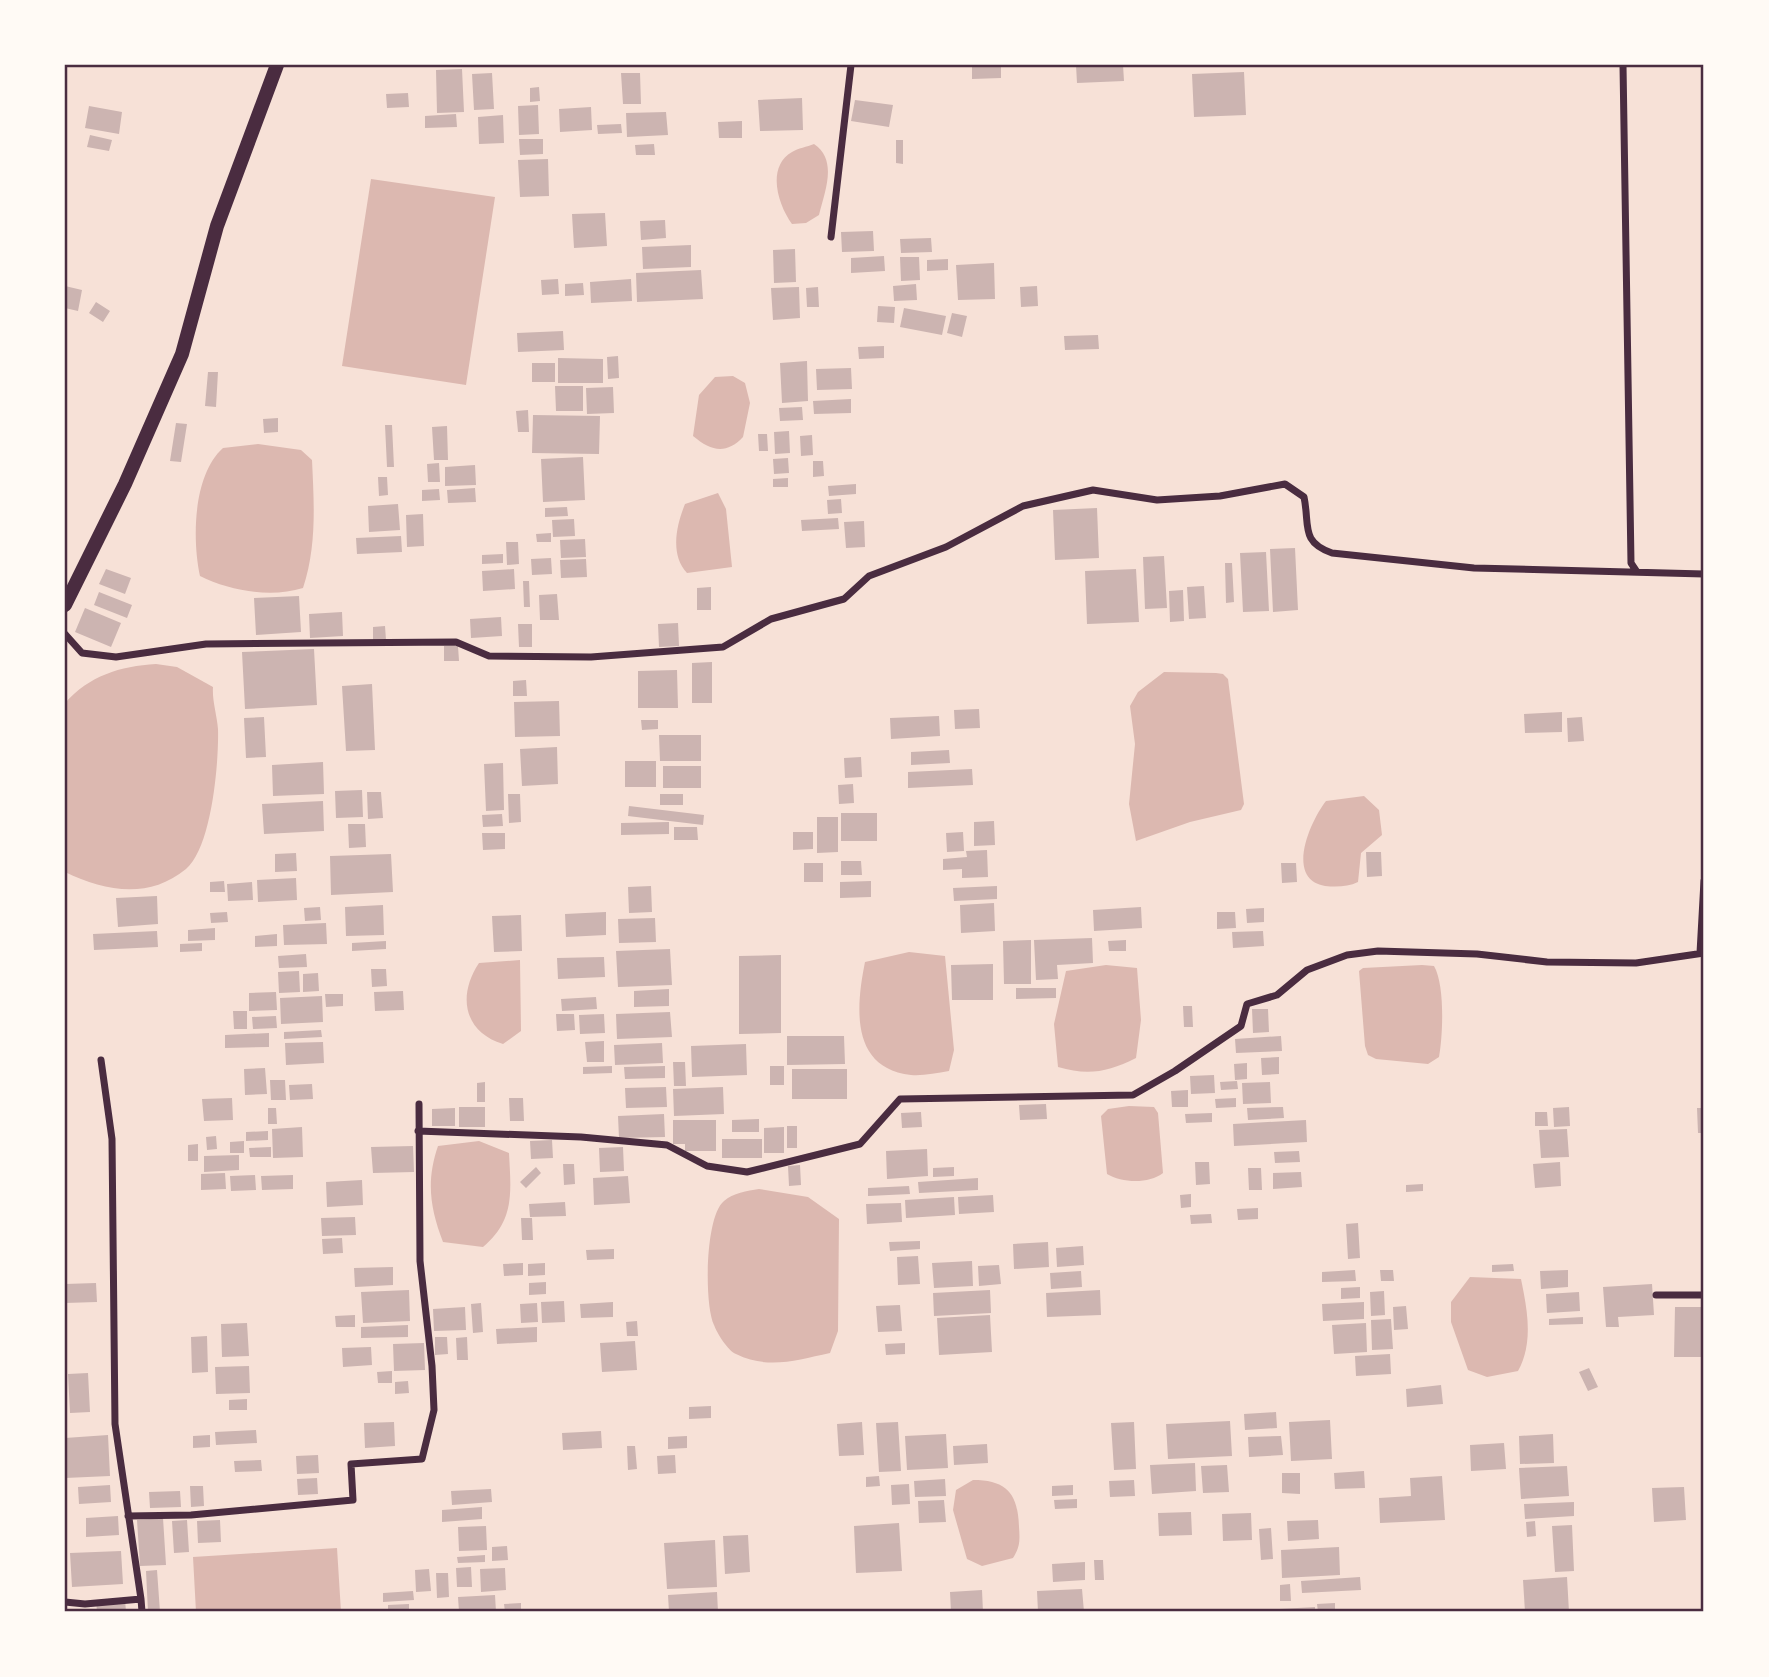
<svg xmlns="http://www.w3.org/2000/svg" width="1769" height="1677" font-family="Overpass,sans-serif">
<rect width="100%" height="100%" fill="#f7e1d7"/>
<path fill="#dcb8b0" d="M814,144C838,160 825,191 819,215L806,223L792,224C778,205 766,167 792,152C798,148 807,147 814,144Z
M371,179L495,197L466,385L342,366Z
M733,376L745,383L750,403L743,437C726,455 711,451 693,436L699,395L715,377Z
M258,444L301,450L312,460C314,503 317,546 303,588C271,598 230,591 200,576C192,539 193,475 223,448Z
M718,493L726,509L732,567L687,573C670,555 676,526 685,504Z
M156,664L177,667L213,687C212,701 217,715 218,729C219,761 212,847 186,869C148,900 105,891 65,872V703C89,676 120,666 156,664Z
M1164,672L1216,673L1223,674L1228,679L1244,804L1241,810L1190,822L1136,841L1129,804L1135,744L1130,706L1138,692Z
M1364,796L1379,810L1382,835L1361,853L1358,882C1348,887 1336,887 1325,886C1284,879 1311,820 1326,801Z
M909,952L945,956L954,1050L949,1071C936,1073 923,1076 911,1075C850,1068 856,1007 865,962Z
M520,960L521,1031L503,1044C464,1032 457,996 479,963Z
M1106,965L1137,968L1141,1020L1136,1058C1108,1072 1088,1076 1058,1067L1054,1024L1066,971Z
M1422,965L1434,966C1445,985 1443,1035 1439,1057L1428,1064L1376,1059L1368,1055L1365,1046L1359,971L1363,968Z
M1129,1106L1154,1107L1158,1113L1163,1173C1149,1184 1122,1183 1107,1174L1101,1116L1108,1109Z
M479,1141L509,1153C511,1192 515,1220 483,1247L443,1242C430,1208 426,1181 438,1146Z
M759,1189L808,1197L839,1219L838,1331L830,1353C796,1360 769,1370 736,1354C728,1351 717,1333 714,1325C704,1304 705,1216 724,1201C733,1193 747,1191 759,1189Z
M1470,1277L1521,1279C1527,1309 1534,1342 1518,1371L1487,1377L1468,1370L1451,1322V1302Z
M973,1480C1007,1480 1018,1494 1019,1527C1020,1541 1020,1547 1013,1558L982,1566L967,1559L953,1510L956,1490Z
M337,1548L341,1612H196L193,1557Z"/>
<path fill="#ccb4b1" d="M972,65H1001V78L972,79Z
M1076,65H1123L1124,81L1077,83Z
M462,69L464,112L437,113L436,70Z
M1244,72L1246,115L1194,117L1192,74Z
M492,73L494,109L474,110L472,74Z
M621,73H640L641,104H623Z
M539,87L540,101L530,102V88Z
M408,93L409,107L387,108L386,94Z
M802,98L803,130L760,131L758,100Z
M855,100L893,105L889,127L851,121Z
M538,105L539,134L519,135L518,106Z
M89,106L122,112L119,134L85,128Z
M591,107L592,130L560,132L559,109Z
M666,112L668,135L627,137L626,113Z
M456,114L457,127L425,128V116Z
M503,115L504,143L479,144L478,117Z
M742,121V138H719L718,122Z
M621,124L622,133L598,134L597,125Z
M90,135L112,140L109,151L87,147Z
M519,139H543V154L520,155Z
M896,140H903V164L896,163Z
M654,144L655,155H636L635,145Z
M548,159L549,196L520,197L518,160Z
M605,213L607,246L574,248L572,214Z
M665,220L666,238L641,240L640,221Z
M873,231L874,251L842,252L841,232Z
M931,238L932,252L901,253L900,239Z
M691,245V267L643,269L642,247Z
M795,249L796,282L774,283L773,250Z
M884,256L885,271L851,273V258Z
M900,257H919L920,280L901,281Z
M948,259V270L927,271V260Z
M994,263L995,299L958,300L956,265Z
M701,270L703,299L637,302L636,273Z
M558,279L559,294L542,295L541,280Z
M631,279L632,301L591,303L590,282Z
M583,283L584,295L565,296V284Z
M916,284L917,300L894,301L893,286Z
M65,286L82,290L78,311L65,308Z
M1037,286L1038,306L1021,307L1020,287Z
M799,287L800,318L773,320L771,288Z
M818,287L819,307H807L806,288Z
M96,302L110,311L103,322L89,313Z
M878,306L895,307L894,323L877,322Z
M904,308L946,316L942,335L900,327Z
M952,313L967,316L962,337L947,333Z
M563,331L564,350L518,352L517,333Z
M1098,335L1099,349L1065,350L1064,336Z
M884,346V358L859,359L858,347Z
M618,356L619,378L608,379L607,357Z
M558,358L603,359V383H558Z
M807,361L808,401L782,403L780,363Z
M532,363H555V382H532Z
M851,368L852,389L817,390L816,369Z
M208,372H218L216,407L205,406Z
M555,386H583V411H556Z
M613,387L614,413L587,414L586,388Z
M851,399V413L814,414L813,401Z
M802,407L803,420L780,421L779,408Z
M528,410L529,432H518L516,411Z
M533,415L600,416L599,454L532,453Z
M278,418V432L264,433L263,419Z
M176,423L187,424L181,462L170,461Z
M385,425H392L394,467H387Z
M447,426L448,460H434L432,427Z
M789,431L790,453L775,454L774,432Z
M758,434H767L768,451H759Z
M812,435L813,455L801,456L800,436Z
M583,457L585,500L543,502L541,459Z
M788,458L789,473L774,474L773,459Z
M813,461H823L824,476L813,477Z
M439,463L440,482H428L427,464Z
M475,465L476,485L445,486V467Z
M378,477H387L388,495L379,496Z
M788,478V487H773V479Z
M856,484V494L829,496L828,486Z
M475,488L476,502L448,503L447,490Z
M439,489L440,500L422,501V490Z
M841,499L842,513L828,514L827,500Z
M398,504L400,530L369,532L368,506Z
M567,507L568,516L545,517V508Z
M1097,508L1099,558L1055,560L1053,510Z
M423,514L424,546L407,547L406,515Z
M838,518L839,529L802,531L801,520Z
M574,519L575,536L553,537L552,520Z
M864,521L865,547L846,548L844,522Z
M551,533V542H537L536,534Z
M401,536L402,552L357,554L356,538Z
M585,539L586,557L561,558L560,540Z
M506,542H518L519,564L507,565Z
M1295,548L1298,610L1273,612L1270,549Z
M1266,552L1269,611L1243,612L1240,553Z
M503,554V563L482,564V555Z
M1164,556L1167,608L1145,609L1143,557Z
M551,558L552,574L532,575L531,559Z
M586,559L587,577L561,578L560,560Z
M1225,563H1232L1234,602L1226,603Z
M106,569L131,578L125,594L99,584Z
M514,569L515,589L483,591L482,571Z
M1136,569L1139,622L1087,624L1085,571Z
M523,581H529L530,607H524Z
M1204,586L1206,618L1189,619L1187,587Z
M711,587V610H697V588Z
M1183,590L1184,621L1170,622L1169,591Z
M99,592L132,605L127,618L94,605Z
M557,594L559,620H540L539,595Z
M299,596L301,632L256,635L254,598Z
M85,608L121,623L111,647L75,632Z
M342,612L343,636L310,638L309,614Z
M501,617L502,636L471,638L470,619Z
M678,623L679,646L659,647L658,624Z
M518,624H532V647H519Z
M385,626L386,640L373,641V627Z
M444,646H458L459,661H444Z
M314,649L317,705L245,709L242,652Z
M712,662V703H692V663Z
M677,670L678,708H638V671Z
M526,680L527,696H513V681Z
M372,684L375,750L346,751L342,686Z
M559,701L560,736L515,737L514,702Z
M979,709L980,728L955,729L954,710Z
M1562,712V732L1525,733L1524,714Z
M939,716L940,736L891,739L890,718Z
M264,717L266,757L246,758L244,718Z
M1582,717L1584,741L1568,742L1567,718Z
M641,720H658V729L642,730Z
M659,735H701V761H660Z
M557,747L558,784L522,786L520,749Z
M949,750L950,763L911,765V752Z
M861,757L862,777L845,778L844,758Z
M625,761H656V787H625Z
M323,762L324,794L273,796L272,765Z
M503,763L504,810L486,811L484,764Z
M663,766H701V788H663Z
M972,769L973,785L908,788V772Z
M853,784L854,803L839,804L838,785Z
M362,790L363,817L336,818L335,791Z
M367,792H381L383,818L368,819Z
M508,794H520L521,822L509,823Z
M660,794H683V805H660Z
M323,801L324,831L264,834L262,804Z
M629,806L704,815L703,825L628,816Z
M841,813H877V841H841Z
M502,814L503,826L483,827L482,815Z
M817,817H838V852L817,853Z
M994,821L995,845L974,846V822Z
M669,822V834L621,835V823Z
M348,824H365L366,847L349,848Z
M674,827H697L698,840H674Z
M793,832H813V849L793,850Z
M963,832L964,851L947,852L946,833Z
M482,833H505V849L483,850Z
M987,850L988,877L962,878V869L943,870V859L967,857L966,851Z
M1366,852H1381L1382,876L1367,877Z
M296,853L297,871L275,872V854Z
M391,854L393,892L331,895L330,856Z
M841,861H861L862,875H841Z
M804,863H823V882H804Z
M1281,863H1296L1297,882L1282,883Z
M296,878L297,900L258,902L257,880Z
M224,881L225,892H210V882Z
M871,881V897L840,898V882Z
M252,882L253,900L228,901L227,884Z
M651,886L652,912L629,913L628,887Z
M997,886V899L954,901L953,888Z
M157,896L158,924L118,927L116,898Z
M994,903L995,931L961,933L960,905Z
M383,905L384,935L346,936L345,907Z
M320,907L321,920L305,921L304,908Z
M1141,907L1142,928L1094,931L1093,910Z
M1264,908V922L1247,923L1246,909Z
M227,912L228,922L211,923L210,913Z
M606,912V935L566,937L565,914Z
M1217,912H1235L1236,928L1217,929Z
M521,915L522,951L494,952L492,916Z
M655,918L656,942L619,943L618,919Z
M326,923L327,944L284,945L283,925Z
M215,928V940L188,941V930Z
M157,931L158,947L94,950L93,934Z
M1263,931L1264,946L1233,948L1232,932Z
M277,934V946L255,947V936Z
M1092,938L1093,963L1057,965L1058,979L1036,980L1034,940Z
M1031,940V984H1004L1003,941Z
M1126,940V951H1109L1108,941Z
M386,941V949L352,951V943Z
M202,943V951L180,952V944Z
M670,949L672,985L618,987L616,951Z
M306,954L307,967L279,968L278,956Z
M781,955V1033L739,1034V956Z
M604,957L605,977L558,979L557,958Z
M993,964V1000H952L951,965Z
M371,969H386L387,986L372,987Z
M299,971L300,992L279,993L278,972Z
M318,973L319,991L303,992V974Z
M1016,988H1056V998L1016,999Z
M669,989V1006L634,1007V991Z
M403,991L404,1010L375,1011L374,992Z
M276,992L277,1010L249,1011V993Z
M325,994H343V1006L326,1007Z
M322,996L323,1022L281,1024L280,998Z
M596,997L597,1009L562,1011L561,999Z
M1183,1006H1192L1193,1027H1184Z
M1252,1009H1268L1269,1032L1253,1033Z
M233,1011H247V1029H234Z
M670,1012L672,1037L617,1039L616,1014Z
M556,1014H574L575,1030L557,1031Z
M604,1014L605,1033L580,1034L579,1015Z
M276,1016L277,1028L253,1029L252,1017Z
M321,1030L322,1037L284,1039V1032Z
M269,1033V1047L225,1048V1035Z
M787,1036H844L845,1064L787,1065Z
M1281,1036L1282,1051L1236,1053L1235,1039Z
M604,1041V1062H587L585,1042Z
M323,1042L324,1063L286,1065L285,1043Z
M662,1043L663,1063L615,1065L614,1045Z
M746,1044L747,1075L692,1077L691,1046Z
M1279,1057V1074L1262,1075L1261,1058Z
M673,1062H685L686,1086H674Z
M1247,1063V1079L1235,1080L1234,1064Z
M612,1066V1073L583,1074V1067Z
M665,1066V1078L625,1079L624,1067Z
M770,1066H784V1085H770Z
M265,1068L267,1094L245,1095L244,1069Z
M792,1069H847V1099H792Z
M1214,1075L1215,1093L1191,1094L1190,1076Z
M270,1080H285L286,1100H271Z
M1237,1081L1238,1089L1221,1090L1220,1082Z
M485,1082V1102H477V1083Z
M1270,1082L1271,1103L1243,1104L1242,1083Z
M312,1084L313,1099L290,1100L289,1085Z
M666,1087L667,1107L626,1108L625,1088Z
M723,1087L724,1114L674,1116L673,1089Z
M1188,1090V1107H1172L1171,1091Z
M232,1098L233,1120L204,1121L202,1099Z
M509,1098H523L524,1121H510Z
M1236,1098V1107L1216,1108L1215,1099Z
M1046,1104L1047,1119L1020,1120L1019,1105Z
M459,1107H485V1127H459Z
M1283,1107L1284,1118L1248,1120L1247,1108Z
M1569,1107L1570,1126L1554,1127L1553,1108Z
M268,1108H276L277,1124H268Z
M455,1108V1126H432V1109Z
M1697,1108H1704V1133H1698Z
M921,1112L922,1127L902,1128L901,1113Z
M1535,1112H1547L1548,1126H1535Z
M1212,1113V1122L1186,1123L1185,1114Z
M664,1114L665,1137L619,1138L618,1116Z
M759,1119V1132H732V1120Z
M673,1120H716V1151H685V1144H673Z
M1306,1120L1307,1142L1234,1146L1233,1124Z
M787,1126H797V1148H787Z
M302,1127L303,1157L273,1158L272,1129Z
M784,1127V1153H764V1128Z
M1567,1129L1569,1157L1541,1158L1539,1130Z
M268,1131V1140L246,1141V1132Z
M216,1136L217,1149L207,1150L206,1137Z
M722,1139H762V1158H722Z
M552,1140L553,1158L531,1159L530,1141Z
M244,1141V1153H230V1142Z
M198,1144V1161H188V1145Z
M413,1146L414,1172L373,1173L371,1147Z
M271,1147V1157H250L249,1148Z
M623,1147L624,1171L600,1172L599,1148Z
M927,1149L928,1176L887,1179L886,1151Z
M1299,1151L1300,1162L1275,1163L1274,1152Z
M239,1155V1170L204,1172V1156Z
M1195,1162H1209L1210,1184L1196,1185Z
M1560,1162L1561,1186L1535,1188L1533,1164Z
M563,1164H574L575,1184L564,1185Z
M800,1165L801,1185L789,1186L788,1166Z
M536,1167L541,1173L526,1188L520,1182Z
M954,1167V1176L933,1177V1168Z
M1248,1168H1261L1262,1190H1249Z
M1301,1172L1302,1187L1273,1189V1173Z
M225,1173L226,1189L201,1190V1174Z
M255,1175L256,1190L231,1191L230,1176Z
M293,1175V1189L262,1190L261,1176Z
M628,1176L630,1203L594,1205L593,1178Z
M978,1178V1190L919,1193L918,1182Z
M362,1180L363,1205L327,1207L326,1182Z
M1423,1184V1191L1406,1192V1185Z
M909,1186L910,1194L868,1196V1188Z
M1191,1194V1207L1181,1208L1180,1195Z
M993,1195L994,1212L959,1214L958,1197Z
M954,1197L955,1215L906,1218L905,1200Z
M565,1202L566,1216L530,1217L529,1204Z
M901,1203L902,1222L867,1224L866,1204Z
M1258,1208V1219L1238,1220L1237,1209Z
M1211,1214L1212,1223L1191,1224L1190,1215Z
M355,1217L356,1235L322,1236L321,1218Z
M521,1218H532L533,1240H522Z
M1358,1223L1360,1258L1348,1259L1346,1224Z
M342,1238L343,1253L323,1254L322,1239Z
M920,1241V1249L890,1251L889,1242Z
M1048,1242L1049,1267L1014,1269L1013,1244Z
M1083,1246L1084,1265L1057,1267L1056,1248Z
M614,1249V1259L587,1260L586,1250Z
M918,1256L920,1284L898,1285L897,1257Z
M972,1261L973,1286L934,1288L932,1263Z
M523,1263V1275L504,1276L503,1264Z
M545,1263V1275L528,1276V1264Z
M1513,1264L1514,1271L1492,1272V1265Z
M999,1265L1001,1284L979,1286L978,1266Z
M393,1267V1285L355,1287L354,1268Z
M1355,1270L1356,1281L1322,1282V1272Z
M1380,1270H1393L1394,1281H1381Z
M1568,1270V1287L1541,1289L1540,1271Z
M1081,1271L1082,1287L1051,1289L1050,1273Z
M546,1282V1294L529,1295V1283Z
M96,1283L97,1302L65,1303V1284Z
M1652,1284L1654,1315L1618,1317L1619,1327H1606L1603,1287Z
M1360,1287V1298L1341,1299V1288Z
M409,1290L410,1321L363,1323L361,1292Z
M990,1290L991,1313L934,1316L933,1293Z
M1100,1290L1101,1315L1047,1317L1046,1293Z
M1384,1291L1385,1315L1371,1316L1370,1292Z
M1579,1292L1580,1311L1547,1313L1546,1294Z
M564,1301L565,1322L542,1323L541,1302Z
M613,1302V1317L581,1318L580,1304Z
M1364,1302V1319L1323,1321L1322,1304Z
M481,1303L483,1332L473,1333L471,1304Z
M537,1303L538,1322L521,1323L520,1304Z
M900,1305L902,1331L878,1332L876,1306Z
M1406,1306L1408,1329L1394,1330L1393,1307Z
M465,1307L466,1330L434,1331L433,1309Z
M1675,1307H1702L1701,1357H1674Z
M355,1315V1327H336L335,1316Z
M990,1315L992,1352L939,1355L937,1318Z
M1583,1317V1324L1549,1325V1319Z
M1391,1319L1393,1349L1372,1350L1371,1320Z
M637,1321L638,1336H627L626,1322Z
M247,1323L249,1356L222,1357L221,1324Z
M1366,1323L1367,1352L1334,1354L1332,1325Z
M408,1325V1337L361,1338V1327Z
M537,1327V1342L497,1344L496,1329Z
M207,1336L208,1372L192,1373L191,1337Z
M435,1337H447L448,1354L435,1355Z
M467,1337L468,1360H457L456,1338Z
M635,1341L637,1370L602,1372L600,1343Z
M424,1343L425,1370L394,1371L393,1344Z
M905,1343V1354L886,1355L885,1344Z
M371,1347L372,1365L343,1367L342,1348Z
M1390,1354L1391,1374L1356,1376L1355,1356Z
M249,1366L250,1393L216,1394L215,1367Z
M1589,1368L1598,1387L1588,1391L1579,1372Z
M392,1371V1383H378L377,1372Z
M88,1373L90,1412L70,1413L68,1374Z
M408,1381L409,1393L395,1394V1382Z
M1441,1385L1443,1404L1407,1407L1406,1389Z
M247,1399V1410H229V1400Z
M711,1406V1418L689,1419V1407Z
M1276,1412L1277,1428L1245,1430L1244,1414Z
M1330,1420L1332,1459L1291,1461L1289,1422Z
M1230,1421L1232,1456L1168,1459L1166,1424Z
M394,1422L395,1446L365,1448L364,1423Z
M862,1422L864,1455L839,1456L837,1424Z
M898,1422L901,1471L879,1472L876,1423Z
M1134,1422L1136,1469L1114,1470L1111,1423Z
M256,1430L257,1443L216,1445L215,1432Z
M601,1431L602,1448L563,1450L562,1433Z
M946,1434L948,1468L907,1470L905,1436Z
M1553,1434L1554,1463L1520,1464L1519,1436Z
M108,1435L110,1476L65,1478V1438Z
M210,1435V1447L193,1448V1436Z
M687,1436V1448L668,1449V1437Z
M1281,1436L1283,1455L1249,1457L1248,1437Z
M1504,1443L1506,1469L1471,1471L1470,1445Z
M987,1444L988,1463L954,1465L953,1446Z
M627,1446H635L637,1469L628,1470Z
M318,1455L319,1473L297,1474L296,1456Z
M675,1455L676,1473L658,1474L657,1456Z
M261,1460L262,1471L235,1472L234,1461Z
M1195,1463L1196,1491L1152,1494L1150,1465Z
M1227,1465L1229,1492L1203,1493L1201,1466Z
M1567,1466L1569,1496L1521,1499L1519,1468Z
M1364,1471L1365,1488L1335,1489L1334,1473Z
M1282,1473H1300V1494L1282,1493Z
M879,1476L880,1486L866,1487V1477Z
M1442,1476L1445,1520L1380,1523L1379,1498L1411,1496L1410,1478Z
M317,1478L318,1494L298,1495L297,1479Z
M945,1479L946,1496L915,1497L914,1481Z
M1134,1480L1135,1496L1110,1497L1109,1481Z
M909,1484L910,1504L892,1505L891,1485Z
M110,1485L111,1502L79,1504L78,1487Z
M1073,1485V1495L1052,1496V1486Z
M190,1486H203L204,1506L191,1507Z
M1684,1487L1686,1520L1654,1522L1652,1488Z
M491,1489L492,1502L452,1505L451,1491Z
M180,1491L181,1507L150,1508L149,1492Z
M1077,1499V1508L1055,1509L1054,1500Z
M944,1500L946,1522L919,1523L918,1501Z
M1574,1502V1516L1525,1519L1524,1504Z
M482,1507V1519L442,1522V1510Z
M1191,1512L1192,1535L1159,1536L1158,1513Z
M1251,1513L1252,1540L1223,1541L1222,1514Z
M118,1516L119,1535L86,1537V1518Z
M163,1518L166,1565L140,1566L137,1520Z
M187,1520L189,1552L174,1553L172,1521Z
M220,1520L221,1542L198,1543L197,1521Z
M1318,1520L1319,1539L1288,1541L1287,1521Z
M1535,1521L1536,1536L1527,1537L1526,1522Z
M899,1523L902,1571L856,1573L854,1526Z
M1572,1525L1574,1571L1555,1572L1552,1526Z
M486,1526L487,1550L459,1551L458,1527Z
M1271,1528L1273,1559L1261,1560L1259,1529Z
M748,1535L750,1572L725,1574L723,1536Z
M715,1540L717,1587L667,1589L664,1543Z
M507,1546L508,1560L492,1561V1547Z
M1339,1547L1340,1575L1282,1578L1281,1550Z
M121,1551L123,1584L72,1587L70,1553Z
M485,1555V1562L458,1563L457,1557Z
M1094,1560H1103L1104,1580H1095Z
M1085,1562V1580L1053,1582L1052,1564Z
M471,1567L472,1587H457L456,1568Z
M505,1568L506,1590L481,1592L480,1569Z
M429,1569L431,1591L416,1592L415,1570Z
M157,1570L160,1612H148L146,1571Z
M436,1573H448L449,1597L437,1598Z
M1360,1577L1361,1590L1302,1593L1301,1581Z
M1567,1577L1569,1612H1525L1523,1580Z
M1290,1584L1291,1601H1280V1585Z
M1082,1589L1084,1612H1038L1037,1591Z
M982,1590L983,1612H951L950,1592Z
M413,1591L414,1600L383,1602V1593Z
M717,1592L718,1612H669L668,1595Z
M495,1595L496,1612H459L458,1597Z
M125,1599L126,1612H97L96,1600Z
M521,1603V1612H505L504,1604Z
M1335,1603V1612H1318L1317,1604Z
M409,1604V1612H388V1605Z
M1315,1607V1612H1280V1609Z"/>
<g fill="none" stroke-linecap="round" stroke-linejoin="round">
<path stroke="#4a2c40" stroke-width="7" d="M1623,65L1631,563L1637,572
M831,237L851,65
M65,634L82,653L116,657L206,644L456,642L489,656L591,657L723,647L771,619L844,599L869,576L946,547L1023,506L1093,490L1157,500L1220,496L1285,484L1304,497C1310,525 1300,542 1332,553L1474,568L1704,574
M1700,953L1704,881
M101,1060L112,1139L115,1424L141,1599
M418,1131L581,1137L667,1145L707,1166L747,1172L860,1144L900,1099L1133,1095L1175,1071L1241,1026L1247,1004L1277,995L1307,970L1347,955L1378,951L1477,954L1547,962L1636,963L1704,953
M1656,1295H1704
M128,1516L191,1515L353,1500L351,1464L422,1459L434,1410L432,1366L420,1261L419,1104
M65,1602L85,1604L141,1599L142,1612"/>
<path stroke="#4a2c40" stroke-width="14" d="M65,605L125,484L182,354L217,226L277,65"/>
</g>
<rect width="1769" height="1677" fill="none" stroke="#fffaf5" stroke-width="133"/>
<rect x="66" y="66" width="1636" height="1544" fill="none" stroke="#4a2c40" stroke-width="2.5"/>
</svg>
